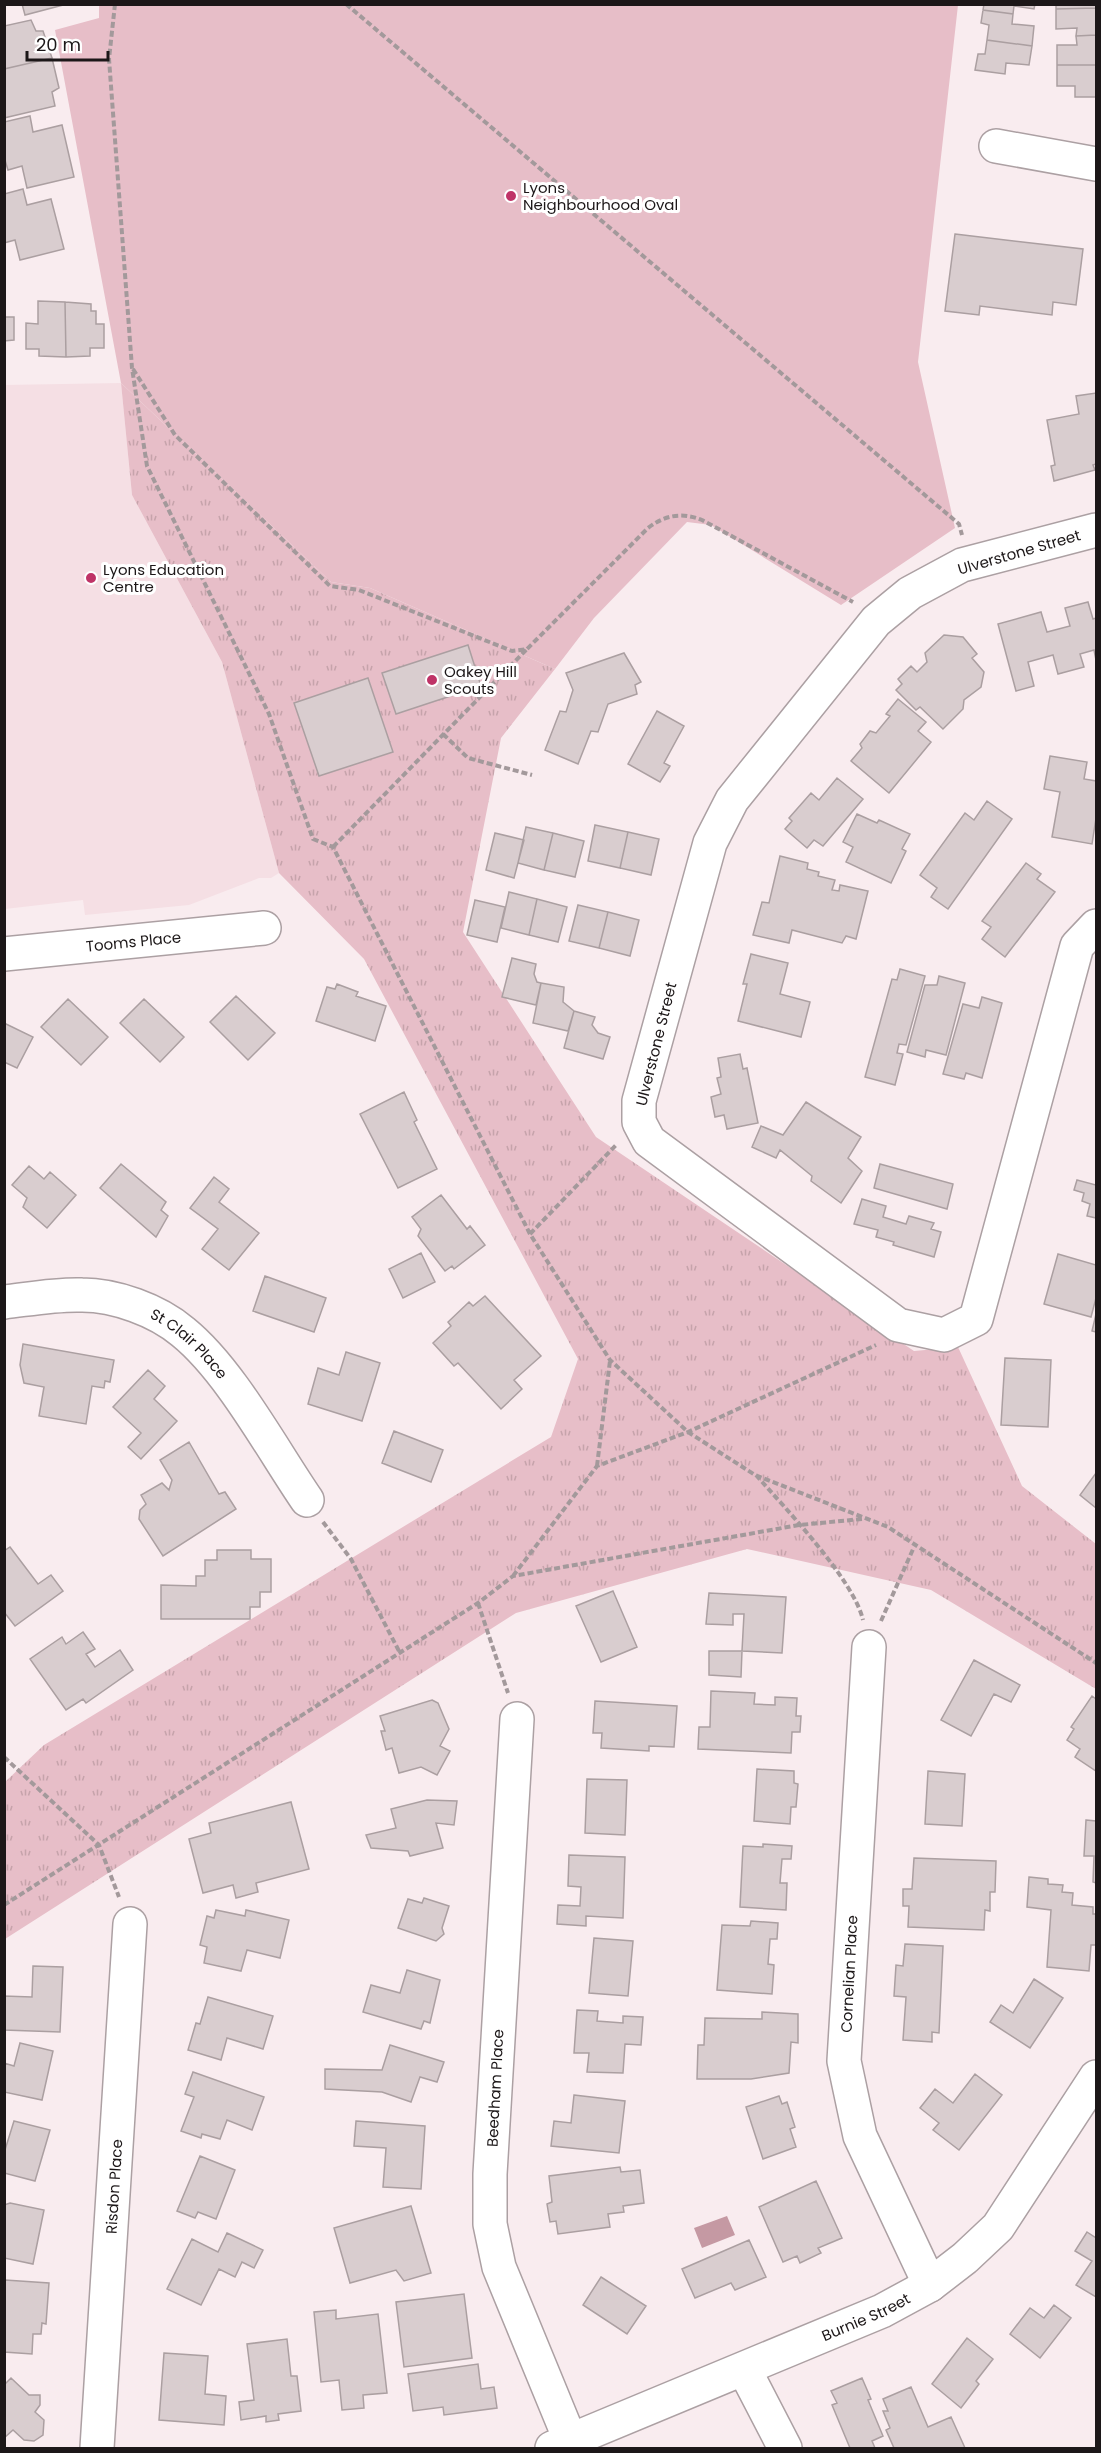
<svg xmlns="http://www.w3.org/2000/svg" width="1101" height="2453" font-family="Poppins,sans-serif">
<defs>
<pattern id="park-tufts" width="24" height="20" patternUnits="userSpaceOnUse" patternTransform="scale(1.5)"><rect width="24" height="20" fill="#e7bec8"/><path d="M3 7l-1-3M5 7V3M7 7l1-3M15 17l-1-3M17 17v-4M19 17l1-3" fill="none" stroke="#c6a3ab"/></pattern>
</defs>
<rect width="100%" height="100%" fill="#f9ecef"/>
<path fill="#f5dfe4" d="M121,383L132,495L222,662L279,873L271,878H259L189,905L85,915L83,900L5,909L4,385Z"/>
<path fill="#e7bec8" d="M99,4L958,5L918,362L955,528L841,605L711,525L687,522L594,618L555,669L370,588L331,582L121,383L55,30L99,18Z"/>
<path fill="url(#park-tufts)" d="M121,383L331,582L370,588L555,669L501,738L463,932L596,1137L914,1351L958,1347L1022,1486L1096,1544V1689L931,1590L747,1549L516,1613L5,1939V1782L44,1745L551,1437L578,1359L364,959L279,873L222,662L132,495Z"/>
<path fill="#c599a3" d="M727,2216L735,2235L702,2248L694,2228Z"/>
<path fill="#d9cdcf" stroke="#ab9fa1" stroke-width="1.5" d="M22,4H67L25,15Z
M984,4H1035L1034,9L1014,6L1013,14L983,10Z
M1056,4H1096V8L1056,9Z
M1096,8V35L1076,36L1077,28L1056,29V9Z
M983,10L1013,14L1012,24L1034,26L1032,46L987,40L989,25L981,23Z
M31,20L36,31H43L52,58L4,69V26Z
M1096,35V65H1057V45H1077L1076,36Z
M987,40L1032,46L1029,65L1006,63L1005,74L975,70L978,54H985Z
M52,58L59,88L52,92L55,106L4,118V69Z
M1057,65H1096V97H1075V86H1057Z
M30,116L33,132L62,125L74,177L27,188L22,166L8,170L4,157V122Z
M23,189L27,205L51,199L64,249L20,260L15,240L4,243V194Z
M955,234L1083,249L1076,305L1053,302L1052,315L980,306L979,315L945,311Z
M38,301L65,302L66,357L39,356V349H26V323L38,324Z
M65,302L91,304V311H96V324H104V348H90V356L66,357Z
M4,317H14V340L4,341Z
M1096,393V464L1093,465L1095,470L1054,481L1051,466L1055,465L1047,420L1079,414L1076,396Z
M1088,602L1093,619L1096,618V660L1094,650L1080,654L1084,667L1058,674L1053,655L1028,662L1034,686L1016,691L998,624L1041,612L1047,632L1070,626L1065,608Z
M944,635L963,637L977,654L972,658L984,672L981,687L964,700L963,709L943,729L920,707L916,710L896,690L902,684L898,679L911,666L917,672L927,662L925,653Z
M468,645L481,686L396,714L382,673Z
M624,653L641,682L635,685L637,694L608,704L598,732L591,731L578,764L545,750L560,711L566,712L573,690L566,673Z
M368,678L393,752L319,776L294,703Z
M898,699L926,722L918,731L931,742L889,793L851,761L862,748L860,744L870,731L876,733L890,716L886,714Z
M657,711L684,726L664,763L670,766L660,782L628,764Z
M1050,756L1087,762L1084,779L1096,781V818L1092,844L1052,837L1060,792L1044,789Z
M837,778L863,799L823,846L814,840L807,848L785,829L792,821L789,818L811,793L819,800Z
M987,801L1012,819L948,909L931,897L937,888L920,875L965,813L974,820Z
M857,814L877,823L879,820L910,834L902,849L906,851L891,883L846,862L853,847L843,842Z
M595,825L628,832L620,868L588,861Z
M526,827L553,833L544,870L518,863Z
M628,832L659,839L651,875L620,868Z
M495,833L524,840L514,878L486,870Z
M553,833L584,841L575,877L544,870Z
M780,856L808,863L807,869L819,872L818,876L835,880L832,890L839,891L840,885L868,891L856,939L846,936L842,943L792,930L789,943L753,935L762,902L769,903Z
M1026,863L1041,874L1037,879L1055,892L1005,957L982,939L991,927L982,921Z
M509,892L537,899L529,935L501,928Z
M537,899L567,907L558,942L529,935Z
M475,900L505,907L497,942L467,935Z
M578,905L608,912L599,948L569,941Z
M608,912L639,920L630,956L599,948Z
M751,954L788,963L780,994L810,1002L801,1037L738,1021L747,984H743Z
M512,958L536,964L534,974L537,982L541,983L536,1005L502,997Z
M900,969L925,976L906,1045L899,1044L897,1053L903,1054L895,1085L865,1077L892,979L897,980Z
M939,976L965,983L946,1055L926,1050L925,1057L907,1052L925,985H937Z
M541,983L564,987L563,1002L574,1011L568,1031L533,1023Z
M337,984L358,992L356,996L386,1006L375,1041L316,1021L327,987L335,989Z
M236,996L275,1033L248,1060L210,1022Z
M982,997L1002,1003L982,1078L966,1073L964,1079L943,1074L963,1004L979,1008Z
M68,999L108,1037L81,1065L41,1027Z
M144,999L184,1037L160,1062L120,1023Z
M574,1011L595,1017L592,1025L598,1033L610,1037L603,1059L564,1048Z
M4,1023L33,1037L17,1068L4,1062Z
M740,1054L743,1069L747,1068L758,1123L727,1129L724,1115L715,1117L711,1097L721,1094L717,1078L721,1077L718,1058Z
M404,1092L417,1120L414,1122L437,1169L398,1188L360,1114Z
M806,1102L861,1137L848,1158L862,1171L841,1203L811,1181L812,1176L780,1150L776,1158L752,1147L761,1126L783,1135Z
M121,1164L166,1202L161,1210L168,1216L156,1237L100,1188Z
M880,1164L953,1184L947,1209L874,1188Z
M29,1166L44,1179L50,1172L76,1195L47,1228L23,1207L27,1198L12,1185Z
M214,1177L229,1189L219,1202L259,1233L229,1270L202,1249L218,1229L190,1208Z
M1077,1180L1096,1185V1218L1087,1216L1090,1204L1082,1201L1084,1193L1074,1190Z
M441,1195L467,1229L470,1226L485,1245L454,1269L452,1266L445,1271L418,1236L421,1229L412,1217Z
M862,1199L886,1206L883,1217L906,1224L909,1216L934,1223L931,1229L941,1232L934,1257L893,1245L894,1242L876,1237L878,1230L854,1224Z
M421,1253L435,1282L403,1298L389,1269Z
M1058,1254L1096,1265V1298L1091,1317L1044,1304Z
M265,1276L326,1298L314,1332L253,1311Z
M485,1296L541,1356L514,1380L522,1389L501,1409L458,1363L454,1366L433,1343L451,1326L448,1322L469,1302L473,1306Z
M1096,1314V1332L1092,1331Z
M23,1344L114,1360L110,1382L105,1381L104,1388L92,1386L86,1424L39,1416L44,1387L24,1383L20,1365Z
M346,1352L380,1363L362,1421L308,1404L318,1368L339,1375Z
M1005,1358L1051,1360L1048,1427L1001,1425Z
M148,1370L165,1386L154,1399L177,1421L141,1459L128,1447L141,1433L113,1407Z
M394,1431L443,1450L431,1482L382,1463Z
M189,1442L219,1494L225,1492L236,1509L163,1556L139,1519L140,1510L146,1504L141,1495L162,1483L169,1490L172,1480L160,1460Z
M1096,1473V1508L1080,1495Z
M10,1547L38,1584L51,1575L63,1591L15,1626L4,1612V1551Z
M217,1550H251V1559H271V1592H260V1607H250V1619H161V1585L196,1586V1576H205V1560H217Z
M613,1591L637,1647L601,1662L576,1606Z
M709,1593L786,1597L782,1653L742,1651L744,1614H733V1625L706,1624Z
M83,1632L95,1649L86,1654L95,1667L120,1650L133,1670L86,1703L83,1699L66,1710L30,1659L62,1637L66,1644Z
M709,1651H742L741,1677L709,1675Z
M974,1660L1020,1685L1011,1702L994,1694L971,1736L941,1720Z
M711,1691L755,1693L754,1704L775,1705V1697L797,1698L796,1716H801L800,1732H792L791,1753L698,1749L699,1727H710Z
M1092,1696L1096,1699V1771L1075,1757L1080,1749L1067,1740L1074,1729L1071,1727Z
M432,1700L438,1703L449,1729L440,1746L450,1751L437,1775L421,1767L399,1773L392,1748L386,1750L381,1731H385L380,1716Z
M595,1701L677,1706L674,1747L649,1746V1751L601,1748L602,1733H593Z
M757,1769L794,1771V1783L798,1784L796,1807H791L790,1824L754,1821Z
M928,1771L965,1774L962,1826L925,1824Z
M587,1779L627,1780L625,1835L585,1833Z
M427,1800L457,1801L454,1825L436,1823L443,1848L410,1856L408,1851L371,1848L366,1835L396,1828L391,1809Z
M291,1802L309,1869L256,1883L258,1892L236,1898L233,1885L203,1893L189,1839L211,1833L209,1823Z
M1086,1820L1096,1821V1883L1093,1882L1094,1856H1084Z
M763,1844L792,1846L791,1859H782L780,1883H787L786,1910L740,1907L743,1846L763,1847Z
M569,1855L625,1857L623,1918L586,1916V1926L557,1924L558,1905L580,1906L581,1887L568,1886Z
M914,1858L996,1861L995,1892H990V1911L985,1910L984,1930L908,1927L909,1906H903V1889H912Z
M1029,1877L1048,1879V1884L1063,1885L1062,1892L1073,1893L1072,1905L1093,1907V1914H1096V1945H1091L1089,1971L1047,1967L1051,1910L1027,1907Z
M424,1898L449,1906L442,1928L444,1934L436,1941L398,1928L408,1899L422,1903Z
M216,1910L245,1916L246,1910L289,1920L280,1958L247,1950L241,1971L204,1963L207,1947L200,1945L207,1916L214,1918Z
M751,1921L778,1923L777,1939H770L768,1964L774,1965L772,1994L717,1990L722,1925L750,1926Z
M594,1938L633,1941L628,1996L589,1993Z
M905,1944L943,1946L939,2033L932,2032V2042L903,2040L906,1997L894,1996L896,1965L903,1966Z
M33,1966L63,1967L60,2032L4,2030V1996L32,1997Z
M407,1970L440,1980L430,2023L424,2021L421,2029L363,2012L371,1985L400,1993Z
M1034,1979L1063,1998L1030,2048L990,2022L1001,2005L1013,2013Z
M208,1997L273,2016L263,2049L227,2038L221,2060L188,2050L196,2023L200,2024Z
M577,2010L598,2011L597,2021L623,2023V2016L643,2017L641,2045L625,2044L623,2073L587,2072L589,2053H574Z
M762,2012L798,2014V2043L791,2042L789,2073L751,2079H697L698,2045H704L705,2018L762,2019Z
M20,2043L53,2051L42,2100L4,2092V2063L14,2066Z
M390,2045L444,2062L437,2082L420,2077L411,2102L382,2092L325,2089V2069L382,2070Z
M193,2072L264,2097L252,2130L227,2120L220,2139L202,2134L201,2138L181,2131L194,2097L185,2094Z
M975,2074L1002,2095L959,2150L933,2130L939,2123L920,2108L935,2089L953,2103Z
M574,2095L625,2101L619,2153L551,2146L554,2121L571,2123Z
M779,2096L782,2104L787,2102L795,2127L790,2129L796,2147L763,2159L746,2107Z
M14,2121L50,2130L35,2181L4,2173V2153Z
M356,2121L425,2126L421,2189L383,2187L386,2148L354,2146Z
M200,2156L235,2170L216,2219L198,2212L195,2218L177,2211Z
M620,2167L621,2172L640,2170L644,2203L623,2206L624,2212L608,2214L610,2227L558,2234L556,2221L550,2222L547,2204L552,2202L549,2176Z
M816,2181L842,2238L818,2248L821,2253L800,2263L797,2256L783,2262L759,2207Z
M10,2203L44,2210L33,2264L4,2258V2205Z
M411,2206L431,2273L404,2281L396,2270L350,2283L334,2228Z
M1087,2232L1096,2238V2297L1076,2285L1092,2261L1075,2251Z
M227,2233L263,2250L254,2268L242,2262L235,2277L219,2269L201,2305L167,2289L192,2239L218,2252Z
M749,2240L766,2277L735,2290L731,2283L695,2298L682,2269Z
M601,2277L646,2306L627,2334L583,2305Z
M5,2280L49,2283L46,2324L42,2323L41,2334H33L32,2354L4,2352Z
M464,2294L472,2358L404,2367L396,2302Z
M1054,2305L1071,2318L1040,2358L1010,2334L1030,2308L1044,2318Z
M336,2310V2319L378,2314L387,2393L363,2395L364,2408L342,2410L339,2380L321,2382L314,2312Z
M967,2338L993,2359L976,2381L979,2384L961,2408L932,2384Z
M287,2339L291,2376H297L301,2411L278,2414L279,2420L266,2422V2416L241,2420L239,2402L254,2400L247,2344Z
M164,2353L208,2356L205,2394L226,2396L224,2425L159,2420Z
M478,2364L481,2389L494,2387L497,2408L444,2415L443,2407L413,2411L408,2374Z
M11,2378L29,2395H40V2405L35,2412L44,2420L43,2435L34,2441L24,2440L13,2430L4,2438V2385Z
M862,2378L871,2399L868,2400L883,2436L872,2441L875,2448H850L832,2405L837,2403L831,2391Z
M911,2387L928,2427L951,2417L965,2448H894L886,2430L890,2428L883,2411H888L883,2399Z"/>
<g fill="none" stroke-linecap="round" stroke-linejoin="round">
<g stroke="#aca0a3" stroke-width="36">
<g id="minor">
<path d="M996,146L1096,164"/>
<path d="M1096,530L962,565L910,593L876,621L732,800L710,843L639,1101V1122L649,1141L898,1325L944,1335L976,1319L1077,946L1096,926"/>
<path id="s1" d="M4,954L264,928"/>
<path id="s2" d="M4,1302C30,1299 56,1294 82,1295C115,1295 157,1310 183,1332C230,1370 272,1449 307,1500"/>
<path d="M869,1647L844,2061L860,2136L930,2285"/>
<path d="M517,1719L490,2174V2224L499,2267L571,2442"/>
<path d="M744,2369L785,2448"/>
<path id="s3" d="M97,2448L130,1924"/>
<path id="s4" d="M552,2448L882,2311L930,2285L965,2258L998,2227L1096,2077"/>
</g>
</g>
<path stroke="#a3999b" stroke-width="4" stroke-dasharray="6 3" stroke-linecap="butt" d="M115,4L109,59L132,368L147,466L269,714L313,839L333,847L530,1234L610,1360L688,1432L755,1475L888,1527L1096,1663
M346,4L959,524L962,535
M133,369L175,435L330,586L359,590L512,651L527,649L648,528C665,515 682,512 702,520L853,602
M443,734L468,758L532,775
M333,847L527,649
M530,1234L617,1144
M597,1466L610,1361
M756,1475C785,1508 854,1580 863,1620
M323,1522L351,1559L400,1653
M513,1576L597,1466L688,1432L876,1345
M478,1603L508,1693
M881,1621L914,1547
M4,1757L99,1845L119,1897
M4,1905L478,1603L513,1576L799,1525L862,1519"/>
<use href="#minor" stroke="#fff" stroke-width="33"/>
</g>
<g fill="#bf3367" stroke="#fff" stroke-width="2">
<circle cx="511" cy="196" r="6"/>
<circle cx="91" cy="578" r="6"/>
<circle cx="432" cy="680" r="6"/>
</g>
<g text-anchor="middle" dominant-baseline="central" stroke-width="6" stroke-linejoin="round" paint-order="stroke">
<g font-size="15" fill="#1c1718" stroke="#fff" text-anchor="start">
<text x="523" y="187">Lyons<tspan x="523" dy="17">Neighbourhood Oval</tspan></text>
<text x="103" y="569">Lyons Education<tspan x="103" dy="17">Centre</tspan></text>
<text x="444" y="671">Oakey Hill<tspan x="444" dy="17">Scouts</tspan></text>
</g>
<g font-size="15" fill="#1c1718" stroke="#fff">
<text transform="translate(1019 552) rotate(-16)">Ulverstone Street</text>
<text stroke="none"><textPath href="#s1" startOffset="130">Tooms Place</textPath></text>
<text transform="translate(656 1044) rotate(-76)">Ulverstone Street</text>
<text stroke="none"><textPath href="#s2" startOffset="200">St Clair Place</textPath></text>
<text transform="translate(849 1974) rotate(-87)">Cornelian Place</text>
<text transform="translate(495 2088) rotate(-87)">Beedham Place</text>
<text stroke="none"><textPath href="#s3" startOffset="262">Risdon Place</textPath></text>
<text stroke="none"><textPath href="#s4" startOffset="340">Burnie Street</textPath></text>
</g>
</g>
<rect width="1101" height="2453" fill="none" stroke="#1c1718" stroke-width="12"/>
<path d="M27 51v9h81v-9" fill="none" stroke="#1c1718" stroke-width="3"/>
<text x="36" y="51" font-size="18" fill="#1c1718" stroke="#ffffff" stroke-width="4.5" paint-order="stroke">20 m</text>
</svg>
